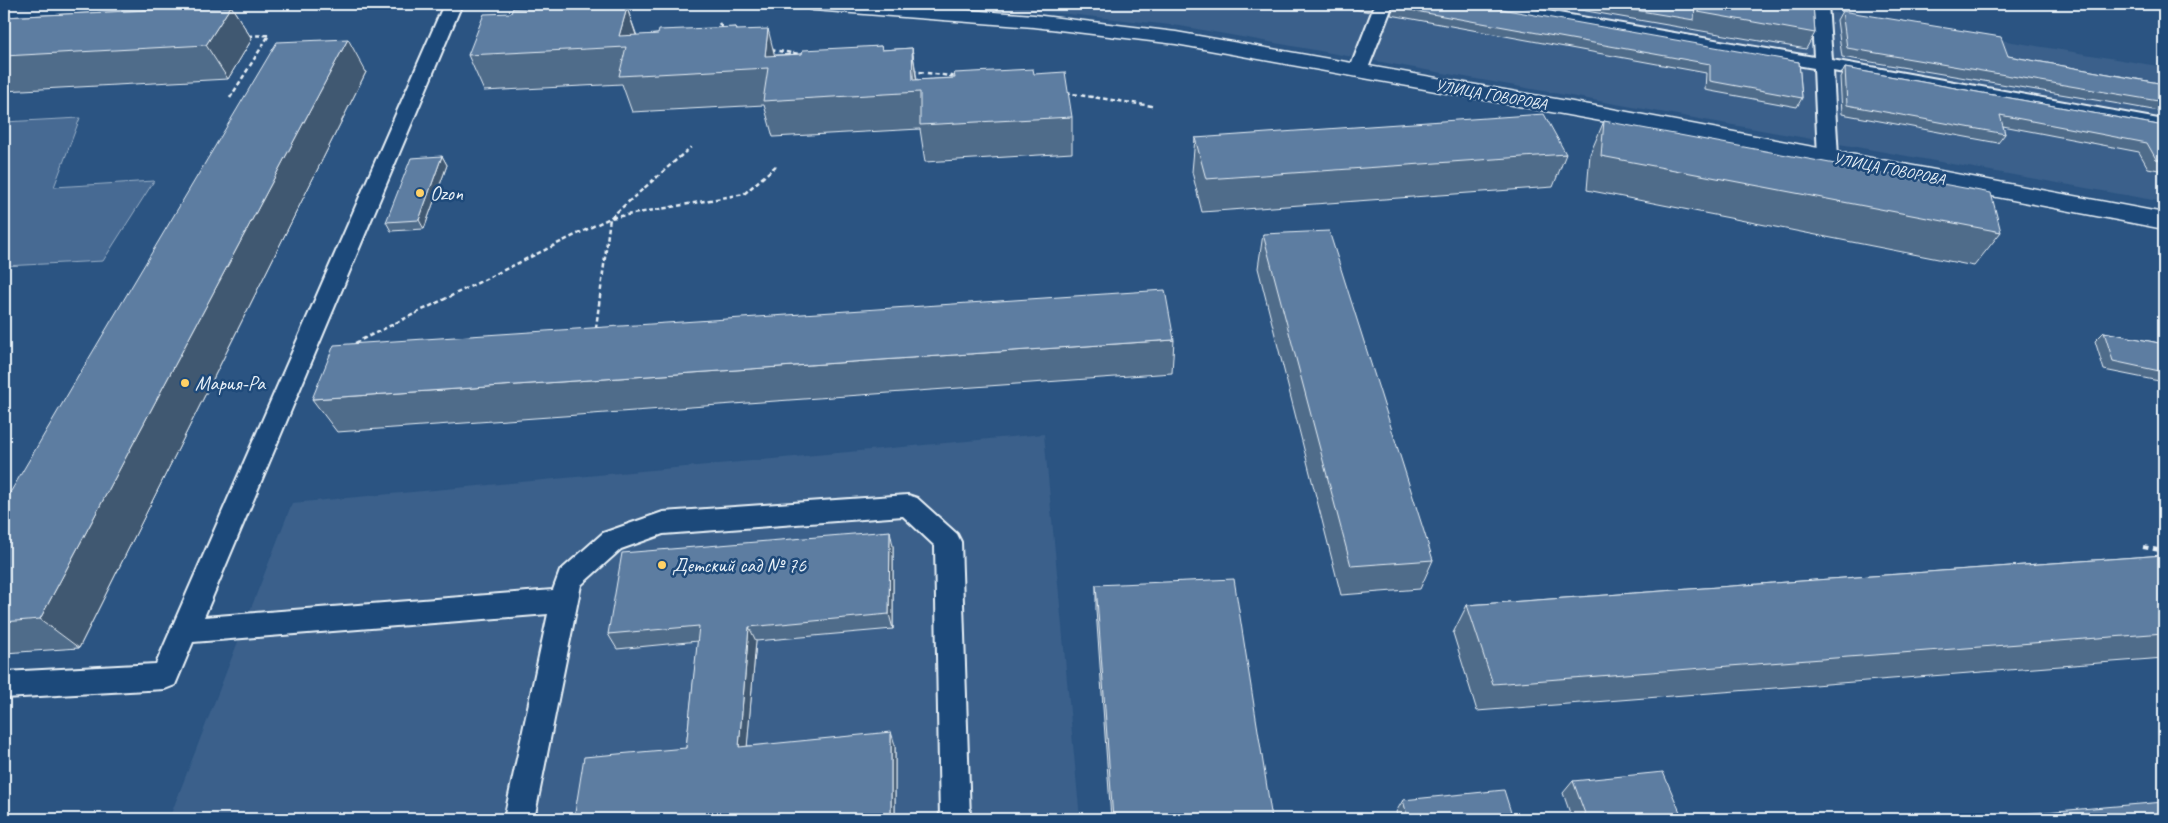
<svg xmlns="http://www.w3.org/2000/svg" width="2168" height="823" font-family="Caveat,sans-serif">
<rect width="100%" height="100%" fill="#2b5482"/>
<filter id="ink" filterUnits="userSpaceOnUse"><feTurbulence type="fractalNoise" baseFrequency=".02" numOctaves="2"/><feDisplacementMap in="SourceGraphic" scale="10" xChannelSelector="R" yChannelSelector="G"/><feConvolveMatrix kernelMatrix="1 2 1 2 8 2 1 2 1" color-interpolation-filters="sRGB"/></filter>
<g filter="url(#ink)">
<path fill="#3a608b" d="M974,4H1781L2164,67V202L1180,26Z
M1044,434L1080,819H169L292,503Z"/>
<path fill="#476b93" stroke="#98aec6" d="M80,118L54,187L154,181L103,261L4,266V122Z"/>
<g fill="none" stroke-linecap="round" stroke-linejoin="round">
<g stroke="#e8f1f8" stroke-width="4">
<path id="service" d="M444,4H462L204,617L553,590L560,571L603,533L663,512L908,495L917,498L957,534L961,542L970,819H940L935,546L903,516L663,534L621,549L581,585L534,819H504L548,614L193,642L175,685L165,689L4,698V672L156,664Z
M1375,4H1393L1367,71L1364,75L1358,76L1352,75L1349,71Z
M1469,4H1506L1814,57L1811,4H1828L1832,60L2164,120V132L1833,71L1838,157L1835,161L1828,163L1821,161L1818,157L1814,68L1478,9L1472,8Z"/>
</g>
<g stroke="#e8f1f8" stroke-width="3">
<path id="tertiary" d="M82,4H229L226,8L219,10L4,19V7Z
M803,4H888L1034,15L1176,32L1601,107L2164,213V229L1601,121L1176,44L1034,27L813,10L806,8Z"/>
</g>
<path stroke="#e8f1f8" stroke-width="2.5" stroke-dasharray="4.5 3" stroke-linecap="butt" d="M719,23L724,31
M771,50L800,54
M912,71L958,77
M1066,93L1152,106
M230,98L269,35L247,36
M596,328L610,218L744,194L778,164
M355,343L610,218L691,147"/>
<path stroke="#e8f1f8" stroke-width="4" stroke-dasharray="5.5 4.5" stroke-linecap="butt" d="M2143,547L2164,551"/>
<use href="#service" fill="#1f4a7a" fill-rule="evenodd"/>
<use href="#tertiary" fill="#1f4a7a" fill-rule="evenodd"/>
</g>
<path fill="#506c8a" stroke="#e8f1f8" d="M1327,4H1373L1370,12Z
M1394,4L1799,62L1802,98L1797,107L1705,90L1706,73L1391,15Z
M1546,4H1813L1815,33L1806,49Z
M231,6L252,39L228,79L4,91V17Z
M627,8L637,36L658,34L736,27L737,30L774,55L802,54L881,46L882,50L912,48L917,80L1034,74L1072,117V153L925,162L920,129L773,137L764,105L632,112L622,84L484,91L468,55L596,9Z
M1842,11L2008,56L2164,84V112L2125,105L1842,57L1837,20Z
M1845,68L2164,126V171L2148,168L2139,152L2003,126L2005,134L1998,143L1842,114L1840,77Z
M366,72L79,648L4,653V503Z
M1604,121L2001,232L1974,266L1587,190L1590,154Z
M1195,138L1566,154L1553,187L1202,212L1192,172Z
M442,156L447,165L424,229L391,231L386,222Z
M1263,234L1433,560L1420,589L1341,595L1258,268Z
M2104,332L2164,344V382L2104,370L2095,341Z
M1174,340L1172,373L337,432L312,399Z
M893,546V629L756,641L747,746L895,745V819H574L686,748L698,641L617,649L608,634Z
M2164,555V658L1477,711L1453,633L1467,605Z
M1096,585L1272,819H1111L1096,610Z
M1573,781L1683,819H1572L1563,793Z
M1403,800L1513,819H1398L1396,812Z"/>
<path fill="#415871" stroke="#e8f1f8" d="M231,6L252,39L228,79L206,45Z
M627,8L639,44L619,36Z
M768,29L777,65L765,56Z
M348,39L366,72L79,648L40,619Z
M912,48L917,84L913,80Z
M442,156L447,165L424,229L419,220Z
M890,531L893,546V629L889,614Z
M749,627L756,641L746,760L739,747Z
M891,732L895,745V819H891Z"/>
<path fill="#5d7da1" stroke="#e8f1f8" d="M595,4L594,9L627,8L619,36L658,34L659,30L736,27V30L768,29L765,56L802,54L803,50L881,46L882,50L912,48L913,80L955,78L954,73L1033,69L1034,74L1065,72L1072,117L920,125V92L763,101L768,68L619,76L626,47L468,55L484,14L511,13L513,8Z
M1394,4H1473L1799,62L1802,98L1710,81V64L1393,7Z
M1599,4H1695L1694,20Z
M1698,4H1813L1815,33L1698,12Z
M231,6L206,45L4,56V17Z
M1842,11L2001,37L2008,56L2164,84V102L1847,48Z
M348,39L40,619L4,622V503L79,375L277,42Z
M1845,68L2164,126V161L2156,159L2147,143L2000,115L2005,134L1847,105Z
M1544,114L1566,154L1206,179L1195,138Z
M1604,121L1991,193L2001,232L1601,156Z
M442,156L419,220L386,222L411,158Z
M1329,231L1433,560L1351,566L1263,234Z
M1165,290L1174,340L312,399L334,345Z
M2104,332L2164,344V372L2113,361Z
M890,531L889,614L749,627L739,747L891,732V819H574L584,757L686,748L699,626L608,634L622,553Z
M2164,555V633L1493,684L1467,605Z
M1234,579L1272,819H1113L1096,585Z
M1663,772L1683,819H1587L1573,781Z
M1504,790L1513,819H1408L1403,800Z
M2164,802V819H1962Z"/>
</g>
<g fill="#ffd166" stroke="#1f4a7a" stroke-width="2">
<circle cx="420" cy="193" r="5"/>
<circle cx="185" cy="383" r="5"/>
<circle cx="662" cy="565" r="5"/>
</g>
<g text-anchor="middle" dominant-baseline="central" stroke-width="5" stroke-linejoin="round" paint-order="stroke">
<g font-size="16" fill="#e8f1f8" stroke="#1f4a7a">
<text transform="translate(1491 95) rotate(10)">УЛИЦА ГОВОРОВА</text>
<text transform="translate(1889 169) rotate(11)">УЛИЦА ГОВОРОВА</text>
</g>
<g font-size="20" fill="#e8f1f8" stroke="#1f4a7a" text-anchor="start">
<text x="430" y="193">Ozon</text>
<text x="195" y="383">Мария-Ра</text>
<text x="672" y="565">Детский сад № 76</text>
</g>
</g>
<rect width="2168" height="823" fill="none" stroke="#1f4a7a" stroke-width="20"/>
<rect x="10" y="10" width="2148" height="803" fill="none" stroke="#e8f1f8" stroke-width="2" filter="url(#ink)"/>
</svg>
